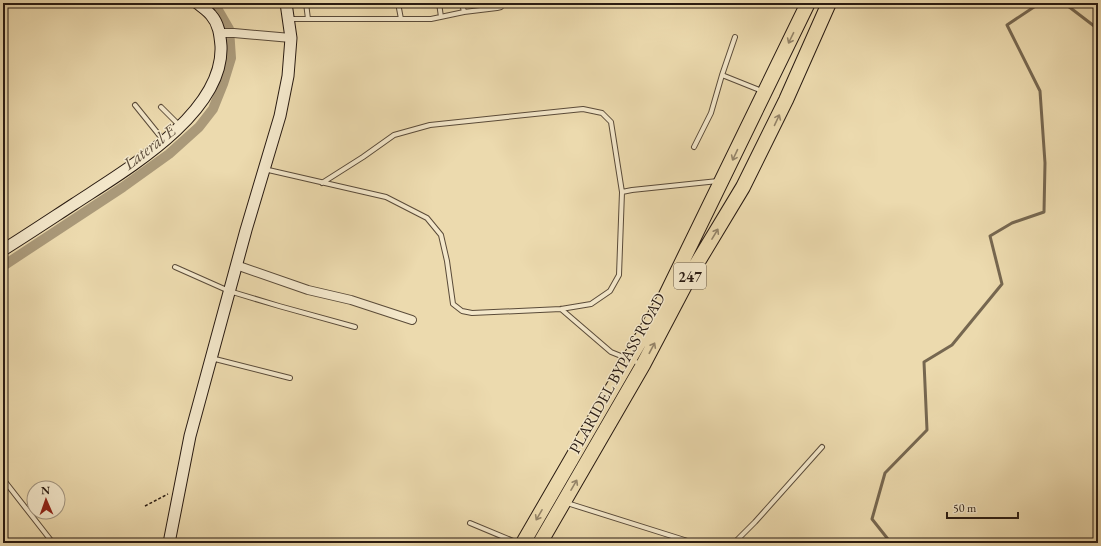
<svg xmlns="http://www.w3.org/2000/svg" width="1101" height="546" font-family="'EB Garamond',serif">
<rect width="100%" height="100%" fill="#ecdaae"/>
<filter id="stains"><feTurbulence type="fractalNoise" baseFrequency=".005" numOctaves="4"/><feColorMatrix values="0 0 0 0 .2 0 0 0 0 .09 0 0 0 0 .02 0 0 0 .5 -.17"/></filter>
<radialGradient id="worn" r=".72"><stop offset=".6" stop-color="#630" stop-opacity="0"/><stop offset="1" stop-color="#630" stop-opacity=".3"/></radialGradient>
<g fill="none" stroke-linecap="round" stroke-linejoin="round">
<path stroke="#766750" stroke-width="3" d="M1064,3L1098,29
M891,543L872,519L885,473L927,430L924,362L952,345L1002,284L990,236L1012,223L1044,212L1045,163L1040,91L1007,25L1040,3"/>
<path stroke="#aa9979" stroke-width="10" d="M3,266L123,187L169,154L199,127L213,109L223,84L231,58L229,29L218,10L213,3"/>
<g stroke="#5a4b39" stroke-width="6">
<path id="lane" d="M306,3L308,19
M398,3L401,19
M439,3L441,17
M462,3L464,12
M289,19H431L464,12L497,8L501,7L503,3
M722,75L762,91
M135,105L164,141
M161,107L180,126
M694,147L711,113L722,75L735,37
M264,169L386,197L427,218L441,235L447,261L453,304L462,311L472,313L561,309L591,304L610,291L619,275L622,192L632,190L718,181
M322,183L363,157L394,135L430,125L583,109L602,113L611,122L622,192
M175,267L229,291L279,306L355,327
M561,309L611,352L641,364
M211,358L290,378
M3,479L53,543
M567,503L694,543
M470,523L518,543
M734,543L755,522L822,447"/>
</g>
<g stroke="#5a4b39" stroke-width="10">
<path id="street" d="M220,33H234L291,38
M236,265L308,290L351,300L412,320"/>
</g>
<g stroke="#291b12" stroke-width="13">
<path id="secondary" d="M3,250C27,235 51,219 74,204C124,171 224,114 221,46C220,35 219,24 211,15C207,10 202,7 197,3
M169,543L190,436L246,230L280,116L288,76L291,38L286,3"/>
</g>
<g stroke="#291b12" stroke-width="16">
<path id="highway" d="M523,543L663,301L808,3
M540,543L643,365L693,270L743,187L786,100L829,3"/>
</g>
<path stroke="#291b12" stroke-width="1.5" stroke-dasharray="3 2" stroke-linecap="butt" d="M145,506L168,494"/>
<use href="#lane" stroke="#f3e7ca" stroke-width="4"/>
<use href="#street" stroke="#f3e7ca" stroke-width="8"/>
<use href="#secondary" stroke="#f3e7ca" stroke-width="11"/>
<use href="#highway" stroke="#ecdaae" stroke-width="14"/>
</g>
<defs><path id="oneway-shaft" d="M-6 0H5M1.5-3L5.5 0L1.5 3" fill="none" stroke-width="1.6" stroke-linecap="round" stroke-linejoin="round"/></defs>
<g stroke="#948468">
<use href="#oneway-shaft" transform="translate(791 38) rotate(116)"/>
<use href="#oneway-shaft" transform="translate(777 120) rotate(-65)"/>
<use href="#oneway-shaft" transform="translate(735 155) rotate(115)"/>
<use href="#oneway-shaft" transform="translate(715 234) rotate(-59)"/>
<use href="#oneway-shaft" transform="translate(652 348) rotate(-62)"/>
<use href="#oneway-shaft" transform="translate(574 485) rotate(-60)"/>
<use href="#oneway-shaft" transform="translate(539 515) rotate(120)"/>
</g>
<g text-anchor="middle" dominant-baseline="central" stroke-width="3" stroke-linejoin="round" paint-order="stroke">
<rect fill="#f3e7ca" stroke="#665849" stroke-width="1" x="674" y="263" width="32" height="26" rx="3"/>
<g font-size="15" font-weight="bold" fill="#291b12">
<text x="690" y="276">247</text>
</g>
<g font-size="16" fill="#291b12" stroke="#f3e7ca">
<text transform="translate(617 373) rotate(-61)">PLARIDEL BYPASS ROAD</text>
</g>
<g font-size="17" font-style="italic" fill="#5d4d3b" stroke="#f3e7ca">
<text transform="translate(149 147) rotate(-38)">Lateral E</text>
</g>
</g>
<rect width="1101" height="546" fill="none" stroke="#ecdaae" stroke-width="16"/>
<rect x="4" y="4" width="1093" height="538" fill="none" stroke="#291b12" stroke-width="2"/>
<rect x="8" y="8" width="1085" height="530" fill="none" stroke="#291b12"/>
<g transform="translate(46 500) rotate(358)"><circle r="19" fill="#f3e7ca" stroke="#a29580"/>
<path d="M0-3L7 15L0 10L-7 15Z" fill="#8f2418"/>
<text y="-6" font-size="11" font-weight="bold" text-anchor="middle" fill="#291b12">N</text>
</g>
<path d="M947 512v6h71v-6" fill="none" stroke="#291b12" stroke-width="2"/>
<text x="953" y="512" font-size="12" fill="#291b12" stroke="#f3e7ca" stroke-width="3" paint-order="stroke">50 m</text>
<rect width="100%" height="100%" filter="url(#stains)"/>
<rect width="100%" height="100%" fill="url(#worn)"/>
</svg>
